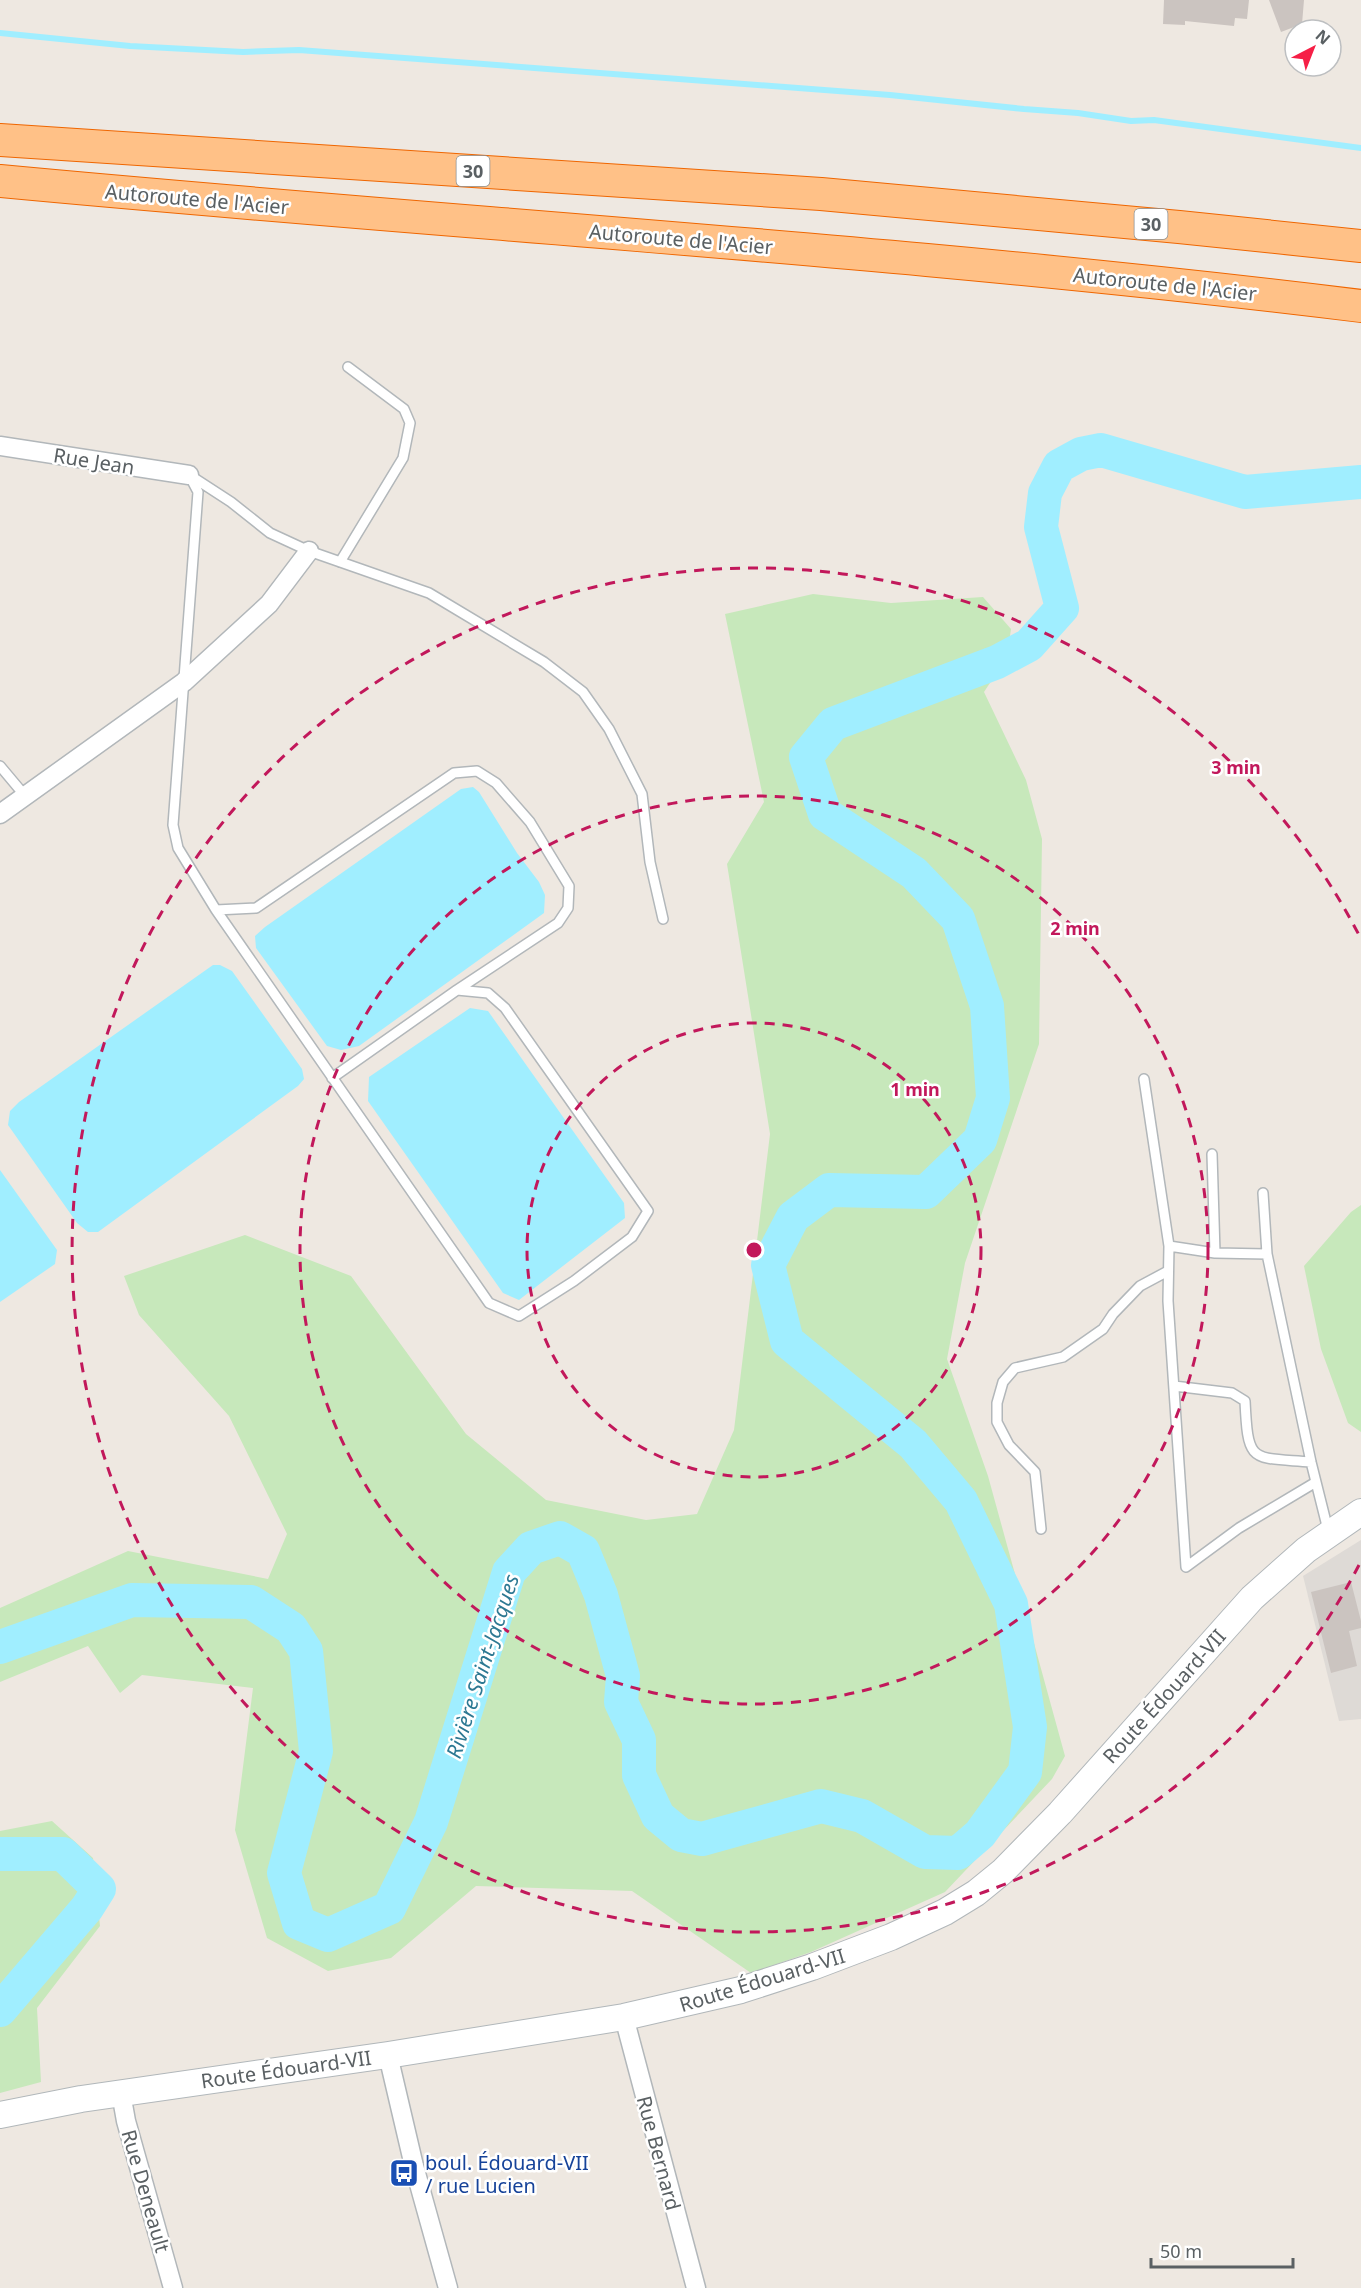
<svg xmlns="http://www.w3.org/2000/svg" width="1361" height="2288" font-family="'Noto Sans',sans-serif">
<rect width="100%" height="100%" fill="#eee8e1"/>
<path fill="#dedad6" d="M1361,1540V1719L1339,1721L1303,1576Z"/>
<path fill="#c7e8bb" d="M813,594L891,603L983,597L1011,629L1007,657L984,692L1026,780L1042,839L1039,1044L965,1263L947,1359L988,1476L1065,1756L1052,1779L945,1892L811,1952L751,1973L632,1891L476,1886L391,1958L328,1971L267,1938L235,1830L253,1688L142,1675L120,1693L88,1646L0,1682V1608L128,1551L268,1579L287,1534L229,1416L139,1315L124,1276L245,1235L351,1276L466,1434L546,1500L646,1520L697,1514L734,1430L770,1134L727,864L764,802L725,614Z
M1361,1205V1432L1348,1423L1321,1349L1304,1266L1351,1212Z
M52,1821L93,1858L100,1926L37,2008L41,2082L0,2093V1831Z"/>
<path fill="#a0eeff" d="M473,787L479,792L517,853L539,882L545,895L544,913L359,1046L341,1050L327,1046L256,948L255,936L265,927L461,789Z
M213,965H220L232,971L302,1069L304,1079L298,1086L98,1232H88L77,1223L8,1125L10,1111L19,1102Z
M470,1008L488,1011L624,1203L625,1218L519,1300L503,1293L368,1101L369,1077Z
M0,1170L57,1250L55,1264L0,1302Z"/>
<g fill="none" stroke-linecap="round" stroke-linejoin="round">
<path stroke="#a0eeff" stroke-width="6" d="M0,33L130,46L243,52L299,50L890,95L1024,109L1078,113L1131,121L1154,120L1361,148"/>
<path stroke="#a0eeff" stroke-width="34" d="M0,1647L132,1600L251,1602L291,1628L306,1651L316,1751L284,1873L299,1923L328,1935L389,1908L431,1822L509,1572L531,1548L560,1538L583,1551L601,1595L623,1676L621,1702L639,1740V1775L658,1816L681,1835L702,1839L821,1806L862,1816L925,1852L958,1853L980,1834L1025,1772L1030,1727L1011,1604L961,1501L913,1444L787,1341L768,1265L793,1217L829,1190L926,1192L980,1140L993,1098L987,1006L958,919L914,873L825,814L806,757L833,724L997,662L1029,645L1062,608L1041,527L1045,493L1059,466L1081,454L1101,450L1245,492L1361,482
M0,1854H63L99,1889L87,1908L0,2010"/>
</g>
<path fill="#cbc4c0" d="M1164,0H1249L1247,19L1235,18L1234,26L1185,21V25L1163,24Z
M1269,0H1304L1302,24L1281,32Z
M1351,1582L1361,1621V1628L1349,1631L1357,1666L1331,1673L1311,1592Z"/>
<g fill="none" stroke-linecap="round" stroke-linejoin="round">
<g stroke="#b2b7ba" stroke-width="12">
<path id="service" d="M189,475L198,492L173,825L178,848L216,910L256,908L454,773L477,771L496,783L530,822L569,886L568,908L558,923L457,990
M191,476L231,502L270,533L309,551L429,593L544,662L583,692L609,729L642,794L650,862L663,919
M340,562L403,458L410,423L404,409L348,367
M0,766L26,797
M216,910L489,1303L519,1316L574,1281L632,1237L648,1211L505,1008L488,993L457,990L332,1078
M1144,1079L1169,1246
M1212,1154L1215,1253
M1263,1193L1267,1254
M1174,1386L1232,1393L1245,1401C1248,1465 1251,1457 1311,1462
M1316,1482L1239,1528L1186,1567L1168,1301L1169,1246L1215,1253L1267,1254L1311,1462L1328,1530
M1041,1529L1035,1472L1009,1445L997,1422V1403L1003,1382L1015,1368L1063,1357L1103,1329L1113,1314L1140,1286L1168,1271"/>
</g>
<g stroke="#b2b7ba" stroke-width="21">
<path id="minor" d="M0,446L189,475
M0,814L184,682L269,604L309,551
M624,2017L696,2288
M388,2055L414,2166L448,2288
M121,2093L126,2121L173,2288"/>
</g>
<g stroke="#b1b7ba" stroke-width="28">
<path id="secondary" d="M0,2115L81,2099L388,2055L624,2017L741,1990L812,1967L891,1937L945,1912L976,1893L1003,1871L1060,1813L1252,1598L1306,1550L1361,1512"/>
</g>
<g stroke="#ef6600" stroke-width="34">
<path id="motorway" d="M0,140L821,194L1179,227L1361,246
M0,181C454,224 909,250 1361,306"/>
</g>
<use href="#service" stroke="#fff" stroke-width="9"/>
<use href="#minor" stroke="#fff" stroke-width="18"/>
<use href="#secondary" stroke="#fff" stroke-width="26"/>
<use href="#motorway" stroke="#ffc187" stroke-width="32"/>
</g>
<g fill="none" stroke="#c2185b" stroke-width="3" stroke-dasharray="10 8">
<circle cx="754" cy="1250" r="227"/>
<circle cx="754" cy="1250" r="454"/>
<path d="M1359 1565A682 682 0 1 1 1359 935"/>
</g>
<defs>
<g id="bus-square" transform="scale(1.5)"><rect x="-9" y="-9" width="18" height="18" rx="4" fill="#1a4fb4" stroke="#fff"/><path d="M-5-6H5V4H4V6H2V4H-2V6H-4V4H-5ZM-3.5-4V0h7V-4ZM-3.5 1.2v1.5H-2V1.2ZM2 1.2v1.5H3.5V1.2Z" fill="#fff"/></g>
</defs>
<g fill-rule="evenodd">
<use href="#bus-square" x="404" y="2173"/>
</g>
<g text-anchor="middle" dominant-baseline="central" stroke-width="5" stroke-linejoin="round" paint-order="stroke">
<g fill="#fff" stroke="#8c9092" stroke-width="1.5">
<rect x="456.5" y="156" width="33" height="30" rx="4.5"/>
<rect x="1134.5" y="209" width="33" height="30" rx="4.5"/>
</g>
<g font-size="18" font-weight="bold" fill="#5a6063">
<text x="473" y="171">30</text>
<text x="1151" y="224">30</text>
</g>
<g font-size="20" fill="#5a6063" stroke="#fff">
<text transform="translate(197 199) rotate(5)">Autoroute de l'Acier</text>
<text transform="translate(681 239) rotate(5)">Autoroute de l'Acier</text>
<text transform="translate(1165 284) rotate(6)">Autoroute de l'Acier</text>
<text transform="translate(94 461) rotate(9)">Rue Jean</text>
<text transform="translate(1164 1696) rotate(-48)">Route Édouard-VII</text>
<text transform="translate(762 1980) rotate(-17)">Route Édouard-VII</text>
<text transform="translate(286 2069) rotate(-8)">Route Édouard-VII</text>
<text transform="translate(659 2153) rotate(75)">Rue Bernard</text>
<text transform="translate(146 2191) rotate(74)">Rue Deneault</text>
</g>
<g font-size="20" fill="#164399" stroke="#fff" text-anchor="start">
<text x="425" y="2162">boul. Édouard-VII<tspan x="425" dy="23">/ rue Lucien</tspan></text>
</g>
<g font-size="21" font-style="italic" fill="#2d7993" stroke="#fff">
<text transform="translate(482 1666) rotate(-72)">Rivière Saint-Jacques</text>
</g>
</g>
<circle cx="754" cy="1250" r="9" fill="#c2185b" stroke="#fff" stroke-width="3"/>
<g font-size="18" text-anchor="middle" font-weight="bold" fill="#c2185b" stroke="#fff" stroke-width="5" stroke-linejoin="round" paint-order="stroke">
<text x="1236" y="774">3 min</text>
<text x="1075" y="935">2 min</text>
<text x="915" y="1096">1 min</text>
</g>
<g transform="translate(1313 48) rotate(42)"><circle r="28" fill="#ffffff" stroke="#bdbfc1" stroke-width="1.5"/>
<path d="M0-4.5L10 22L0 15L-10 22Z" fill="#f61f46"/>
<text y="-9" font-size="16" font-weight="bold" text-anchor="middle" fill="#5a6063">N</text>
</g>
<path d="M1151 2258v9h142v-9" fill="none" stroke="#5a6063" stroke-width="3"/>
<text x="1160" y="2258" font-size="18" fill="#5a6063" stroke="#ffffff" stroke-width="4.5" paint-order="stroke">50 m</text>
</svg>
